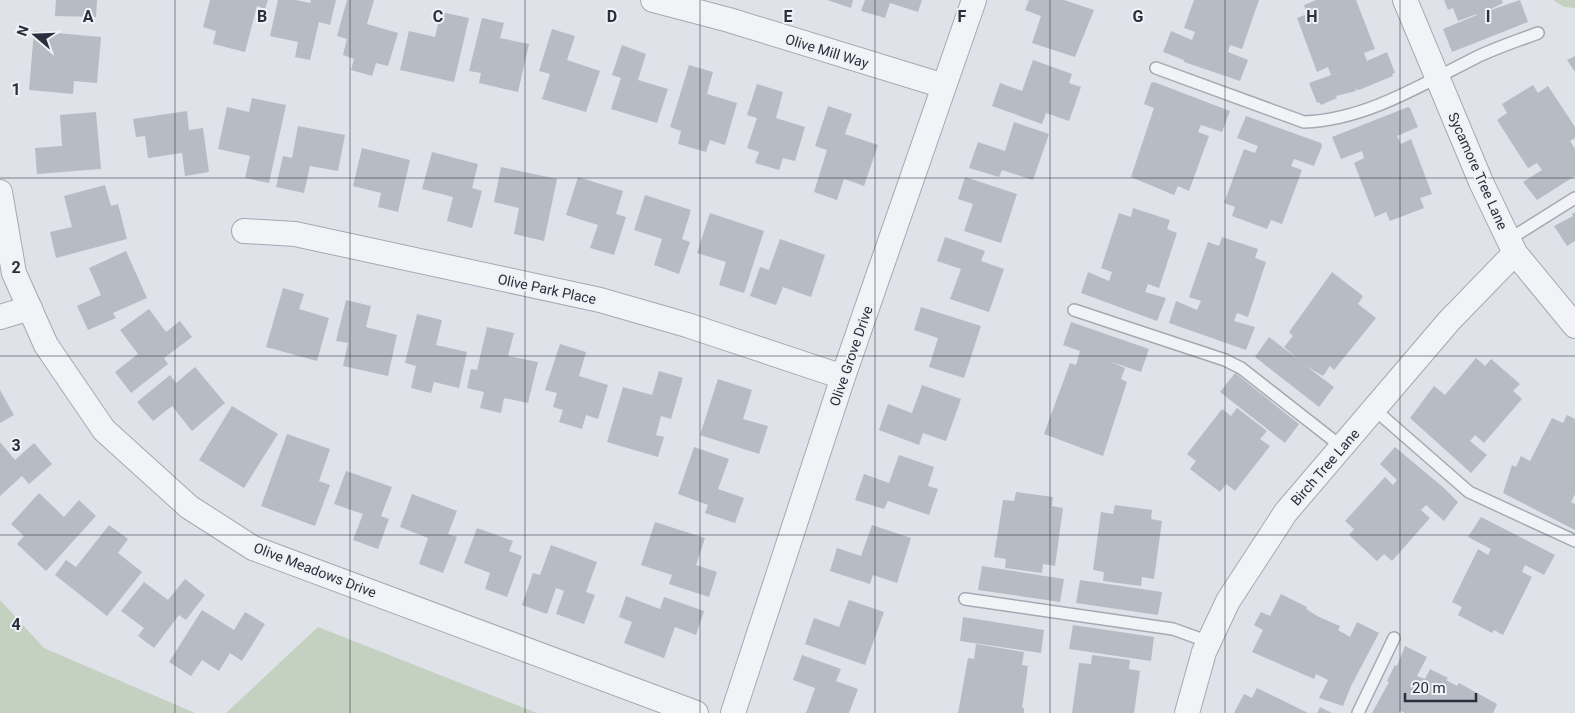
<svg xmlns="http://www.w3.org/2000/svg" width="1575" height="713" font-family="Roboto,sans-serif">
<rect width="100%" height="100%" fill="#dfe2e8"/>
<path fill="#c4d1c1" d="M1553,0H1575V8L1564,7Z
M0,600L44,648L195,713H0Z
M318,627L537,713H226Z"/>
<path fill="#b7bbc4" d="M56,0H97L96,17L55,16Z
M210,0H268L265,9L257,6L245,52L213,44L216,31L203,27Z
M278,0H296L310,3L311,0H336L330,25L319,22L310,60L295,57L298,42L270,36Z
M347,0H374L367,24L398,33L388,66L376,63L372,76L351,70L354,59L343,55L347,39L337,36Z
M827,0H853L851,8Z
M865,0H922L918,12L890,3L885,18L861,11Z
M1029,0H1064L1094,10L1075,57L1032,43L1041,16L1025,10Z
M1194,0H1259L1242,49L1230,45L1228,52L1248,60L1240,81L1184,62V60L1163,52L1171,31L1192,40L1195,32L1184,28Z
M1316,0H1356L1375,49L1364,53L1367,61L1387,52L1395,73L1392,74L1393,76L1359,90L1355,89L1356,91L1336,96L1337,98L1321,105L1319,102L1317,103L1309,83L1331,75L1328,67L1317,72L1297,18L1307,14L1304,5Z
M1444,0H1502L1503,3L1485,12L1520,0L1528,22L1452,52L1443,29L1477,15V14L1458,21L1453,8L1448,10Z
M441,12L469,18L454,82L400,70L409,31L435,37Z
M482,18L504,23L500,38L529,44L518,92L479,83L481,73L469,71Z
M552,29L575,36L567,60L600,71L586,112L542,99L550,74L539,71Z
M34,31L101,37L97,83L74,81L73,94L29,90Z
M622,45L646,54L638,80L668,89L657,123L611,109L621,78L612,75Z
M1575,56V72L1567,60Z
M1033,60L1072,74L1069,83L1081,87L1069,121L1046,113L1042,124L992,106L1000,83L1022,91Z
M689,65L713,72L707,94L737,103L725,145L710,140L706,152L678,144L681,131L670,127Z
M1154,82L1230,111L1222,132L1201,125L1198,132L1209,136L1189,191L1178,186L1174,195L1131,177L1154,108L1144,104L1151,83Z
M757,84L783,92L776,118L805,127L795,161L783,158L779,170L755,163L759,152L747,148L757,118L747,115Z
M1533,85L1538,93L1548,86L1575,127V138L1570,141L1575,149V176L1537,200L1523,182L1542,170L1537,163L1528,168L1497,120L1507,113L1502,104Z
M252,98L286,105L269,183L245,178L250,156L218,149L227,107L249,112Z
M828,106L852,114L845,134L878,145L864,186L844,179L837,200L814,192L827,150L815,146Z
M1408,107L1410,108L1418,127L1397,136L1401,144L1411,139L1432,194L1420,198L1424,208L1390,221L1386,212L1375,217L1354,163L1364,158L1362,151L1341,159L1332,137Z
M187,111L189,130L203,128L209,172L185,176L182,153L148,158L145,136L136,137L133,119Z
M96,112L101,169L37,174L35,148L62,146L60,115Z
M1246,116L1321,143L1322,146L1314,166L1294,159L1291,166L1302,170L1282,224L1271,220L1267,229L1232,216L1235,207L1224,203L1244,149L1255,153L1258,146L1237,138Z
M1014,122L1049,134L1033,180L1002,170L999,177L969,168L978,142L1005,151Z
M298,126L345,135L338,171L310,166L304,193L276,187L283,156L292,158Z
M362,148L410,160L398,212L378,207L381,193L353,186Z
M432,152L478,164L472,188L482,191L472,228L447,221L453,197L422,189Z
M501,167L557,179L544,241L514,234L519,208L494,202Z
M578,177L623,191L616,214L626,217L614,255L590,248L598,225L566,215Z
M965,177L1017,194L1001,243L964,231L973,204L958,199Z
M105,185L111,206L118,204L127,239L56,258L50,232L72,227L64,196Z
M645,195L691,210L682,239L690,242L679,274L654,265L662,239L634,230Z
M1133,208L1170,220L1167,229L1177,233L1159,288L1148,284L1145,292L1166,298L1157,321L1081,293L1088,272L1109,281L1112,272L1101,268L1119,213L1131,217Z
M1575,212V241L1567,246L1554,226L1573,216L1572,214Z
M710,213L764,231L744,293L719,285L726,262L697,253Z
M945,237L985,251L981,261L1004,269L989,312L950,299L961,269L937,261Z
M1222,237L1258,249L1255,258L1266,262L1248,317L1237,313L1234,321L1255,327L1246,350L1169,323L1176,301L1197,310L1201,301L1189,297L1208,242L1219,246Z
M780,239L825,255L811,297L783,287L776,305L750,296L760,267L769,270Z
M126,251L147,298L113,313L116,318L88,330L77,306L101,295L89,268Z
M1332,272L1363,296L1358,304L1376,318L1334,370L1330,366L1323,376L1306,366L1334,387L1319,407L1255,357L1269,337L1299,360L1284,347L1293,336L1289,332Z
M283,288L304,294L299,309L329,318L317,361L266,347Z
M346,300L371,306L366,327L397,335L388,376L343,366L348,343L336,341Z
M921,307L981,326L964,378L929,367L938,338L914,330Z
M149,309L166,332L180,321L192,337L164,358L168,364L131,393L115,372L138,354L120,330Z
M417,314L442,320L436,345L467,352L459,388L434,382L431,393L411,388L416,366L405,363Z
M1071,322L1149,349L1141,372L1109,361L1125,368L1121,379L1127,382L1103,456L1044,434L1070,363L1076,365L1080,351L1063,345Z
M487,327L514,333L508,356L538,362L528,403L504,398L501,413L480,408L484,392L467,388L471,369L477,370Z
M560,344L586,352L579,376L608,385L598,419L586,415L582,429L559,422L563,410L553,407L557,393L545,390Z
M1476,358L1485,366L1491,359L1520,384L1513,391L1522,399L1484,443L1475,435L1470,441L1487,455L1471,473L1410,418L1434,386L1445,395Z
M195,367L225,403L192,431L172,406L153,421L137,402L170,375L176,383Z
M659,371L683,378L671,419L661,416L656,435L664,437L658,457L607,442L623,387L652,395Z
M1235,373L1299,424L1285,443L1220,392Z
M718,379L752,390L743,419L768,426L759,454L700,435Z
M922,385L961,399L946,441L923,433L919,445L879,430L888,404L912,413Z
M0,390L14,415L0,423Z
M232,406L278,434L244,488L199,460Z
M1237,408L1267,431L1260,439L1270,446L1235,491L1226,484L1220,492L1190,469L1196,461L1187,454L1222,409L1231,416Z
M1567,415L1575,419V494L1571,502L1575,504V530L1503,493L1512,465L1516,467L1521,456L1530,461L1552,418L1563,423Z
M287,434L330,449L319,481L330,485L315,526L261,506Z
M0,442L15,460L34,443L52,464L29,484L22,476L0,496Z
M694,447L729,459L718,489L744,498L735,523L705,513L708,505L678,494Z
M1395,447L1444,488L1458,502L1444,521L1426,505L1421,510L1430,518L1392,561L1384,554L1377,561L1349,535L1354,529L1345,521L1385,477L1393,485L1397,480L1380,464Z
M899,455L934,467L928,486L938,489L929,515L888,501L884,509L855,500L864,474L889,483Z
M346,471L392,487L381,516L389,519L378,549L353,540L363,514L334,504Z
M1016,492L1053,497L1052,506L1063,508L1055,566L1043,564L1042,573L1005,568L1006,559L994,557L1003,500L1014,501Z
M39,493L64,517L79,500L96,516L46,571L17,544L24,536L11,524Z
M412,494L457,511L448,534L457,537L443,573L419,564L428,538L400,527Z
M1115,505L1152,510L1151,519L1162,521L1154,579L1142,577L1141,586L1103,581L1104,572L1093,570L1101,512L1113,514Z
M1481,517L1555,555L1544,575L1525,565L1522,572L1532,577L1503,635L1494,630L1492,633L1458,615L1462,607L1452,602L1478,549L1488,555L1491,549L1468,537Z
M655,522L705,538L696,565L717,572L709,597L669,584L672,575L641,565Z
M109,525L128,539L118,553L142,572L107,616L55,575L66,560L76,567Z
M872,525L911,538L897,583L873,575L870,584L830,571L837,548L861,556Z
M477,528L513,541L509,551L522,556L507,597L485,589L490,573L464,563Z
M551,545L597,562L586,592L595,595L584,624L556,614L564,591L556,588L547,614L522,605L533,573L540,575Z
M982,566L1064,579L1060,602L978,590Z
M185,579L205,595L186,620L179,615L154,648L138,636L144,628L121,611L144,582L168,600Z
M1080,580L1162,592L1158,615L1076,603Z
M1281,594L1307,607L1306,609L1319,617L1340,626L1338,630L1350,637L1357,622L1379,633L1351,686L1343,706L1319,698L1328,680L1316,674L1314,679L1252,652L1263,630L1254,625L1261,612L1270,616Z
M626,596L660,609L664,597L704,611L696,635L675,627L664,658L624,643L632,622L619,617Z
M849,600L884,612L865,665L805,644L814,618L839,627Z
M202,610L234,630L245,612L265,624L242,661L230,653L219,671L202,660L191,676L169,662Z
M963,617L1044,630L1041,653L960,641Z
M1073,625L1154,637L1151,661L1069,649Z
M976,644L1024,652L1022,665L1028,666L1022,708H1024V713H958L968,658L974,659Z
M1405,646L1427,657L1417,676L1425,679L1430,669L1448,678L1446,680L1457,686L1459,683L1497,704L1493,713H1405L1400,711L1399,713H1372L1389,682L1387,681L1395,665L1397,666Z
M802,655L841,669L836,681L858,689L849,713H806L815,688L793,680Z
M1092,655L1130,660L1129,669L1140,671L1134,713H1072L1079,663L1091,664Z
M1257,688L1308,713H1234L1244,694L1252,698Z
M1320,707L1332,713H1317Z"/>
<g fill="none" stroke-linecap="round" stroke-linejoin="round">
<g stroke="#a5a9b2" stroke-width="14">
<path id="lane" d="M1156,68L1304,122C1365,120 1421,85 1475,58C1495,48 1517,41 1538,33
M1508,240L1575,198
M1074,310L1225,360L1241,368L1342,447
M1374,409L1469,492L1575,541
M965,599L1173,629L1209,642
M1358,713L1394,638"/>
</g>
<g stroke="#a5a9b2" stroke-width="26">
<path id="street" d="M653,0L729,20L944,86
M1405,0L1481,182L1515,253L1575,326
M0,192L14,273L46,345L104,430L189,507L253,548L696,713
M244,231L295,234L600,300L687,325L843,377
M0,317L30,308
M733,713L843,377L974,0
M1187,713L1204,652L1228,601L1286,512L1449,321L1515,253"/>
</g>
<use href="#lane" stroke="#f2f3f6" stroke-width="11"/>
<use href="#street" stroke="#f2f3f6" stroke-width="24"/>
</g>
<path fill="none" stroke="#292f3e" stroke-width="1" stroke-opacity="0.55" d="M175,0V713M350,0V713M525,0V713M700,0V713M875,0V713M1050,0V713M1225,0V713M1400,0V713M0,178H1575M0,356H1575M0,535H1575"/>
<g text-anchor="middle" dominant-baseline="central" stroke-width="4" stroke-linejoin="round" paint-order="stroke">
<g font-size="14" fill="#292f3e" stroke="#eff1f5">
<text transform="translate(827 51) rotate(17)">Olive Mill Way</text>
<text transform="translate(1478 171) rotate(66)">Sycamore Tree Lane</text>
<text transform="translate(547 289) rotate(12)">Olive Park Place</text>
<text transform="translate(851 356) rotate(-71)">Olive Grove Drive</text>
<text transform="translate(1325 467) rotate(-49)">Birch Tree Lane</text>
<text transform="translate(315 570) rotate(21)">Olive Meadows Drive</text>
</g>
</g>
<g font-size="16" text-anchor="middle" font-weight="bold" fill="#292f3e" stroke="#eff1f5" stroke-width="4" stroke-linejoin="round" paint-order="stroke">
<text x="88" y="22">A</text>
<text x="262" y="22">B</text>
<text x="438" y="22">C</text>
<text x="612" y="22">D</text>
<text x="788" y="22">E</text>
<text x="962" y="22">F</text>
<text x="1138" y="22">G</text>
<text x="1312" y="22">H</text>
<text x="1488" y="22">I</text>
<text x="16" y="95">1</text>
<text x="16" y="273">2</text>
<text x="16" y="451">3</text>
<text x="16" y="630">4</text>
</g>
<g transform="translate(35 35) rotate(289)" stroke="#eff1f5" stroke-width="4" paint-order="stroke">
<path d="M0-4L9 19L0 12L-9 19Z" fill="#292f3e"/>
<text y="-8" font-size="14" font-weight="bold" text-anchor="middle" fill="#292f3e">N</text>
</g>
<path d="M1405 693v8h71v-8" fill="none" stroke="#292f3e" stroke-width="2.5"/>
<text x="1412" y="693" font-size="15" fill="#292f3e" stroke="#eff1f5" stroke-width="4" paint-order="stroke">20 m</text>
</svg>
